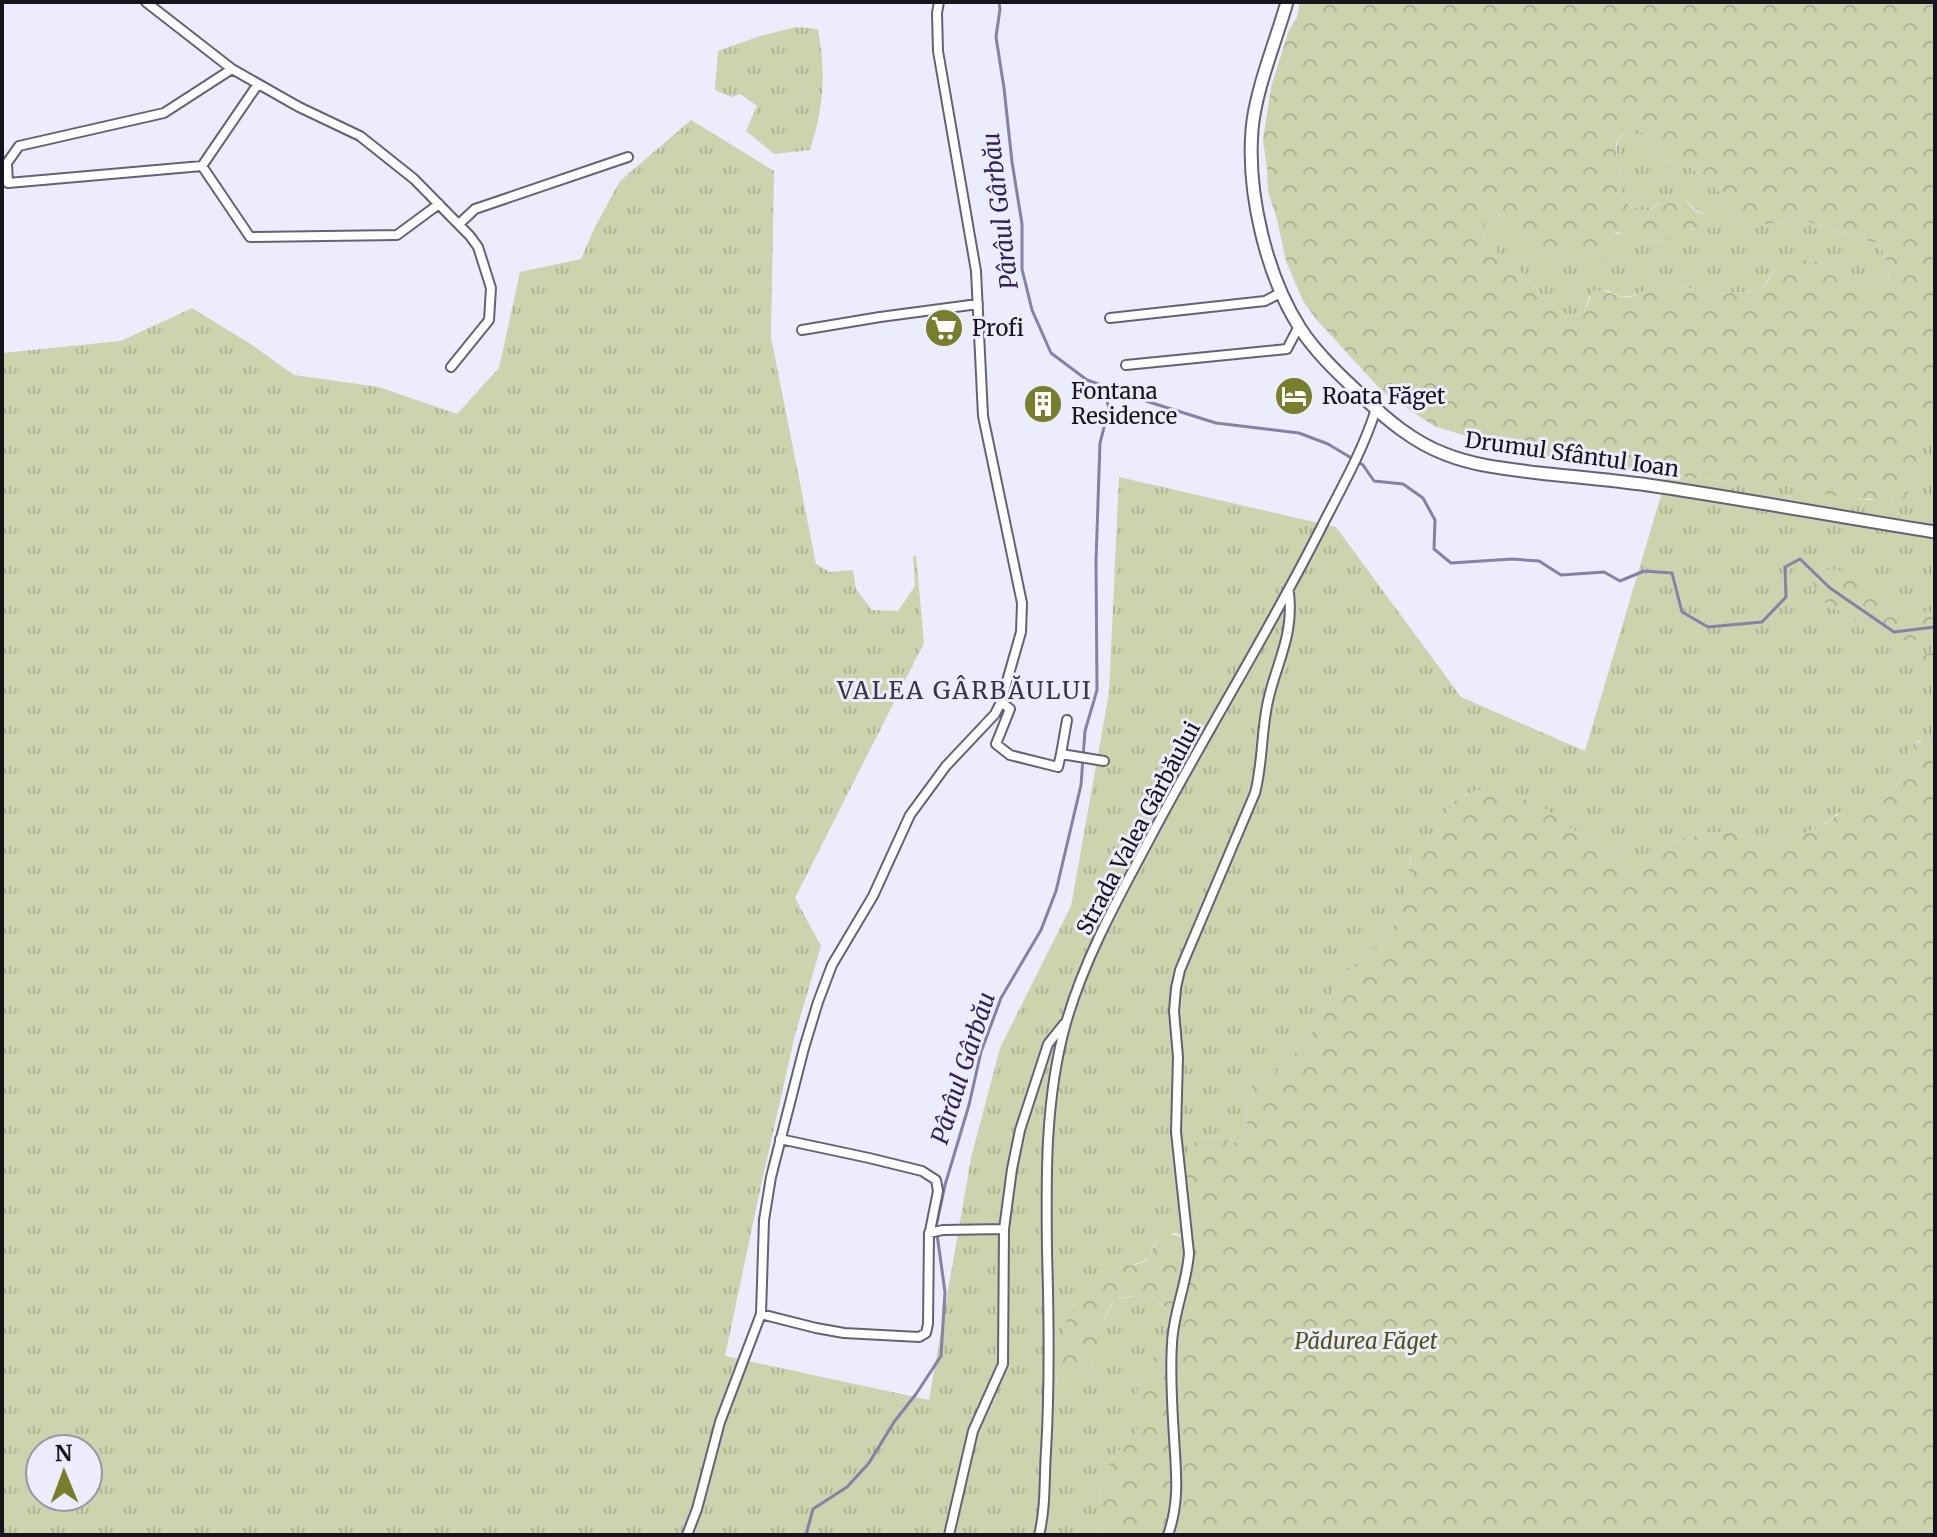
<svg xmlns="http://www.w3.org/2000/svg" width="1937" height="1537" font-family="Merriweather,serif">
<defs>
<pattern id="grass-tufts" width="24" height="20" patternUnits="userSpaceOnUse" patternTransform="scale(2)"><rect width="24" height="20" fill="#cdd3ad"/><path d="M3 7l-1-3M5 7V3M7 7l1-3M15 17l-1-3M17 17v-4M19 17l1-3" fill="none" stroke="#afb494"/></pattern>
<pattern id="forest-crowns" width="20" height="18" patternUnits="userSpaceOnUse" patternTransform="scale(2)"><rect width="20" height="18" fill="#cdd3ad"/><path d="M2 6a3 3 0 1 1 6 0M12 15a3 3 0 1 1 6 0" fill="none" stroke="#afb494"/></pattern>
</defs>
<rect width="100%" height="100%" fill="#edecfd"/>
<path fill="url(#grass-tufts)" fill-rule="evenodd" d="M797,27L818,29C826,75 824,106 810,150L774,154L746,131L757,106L740,94L732,97L715,90L718,51L760,36Z
M691,120L774,171L771,337L816,564L830,572L853,570L856,589L872,610L898,611L915,586L913,556L916,555L924,643L795,898L821,946L795,1035L760,1190L725,1356L929,1400L971,1158L1000,1048L1071,906L1109,693L1119,477L1336,527L1461,697L1585,751L1667,475L1741,483H1778L1813,492L1892,503L1909,491L1923,433L1928,428L1935,425V738L1918,741L1905,758L1901,780L1887,797L1875,806L1838,813L1821,827L1786,840H1763L1726,832L1705,833L1683,839L1669,843L1658,853L1650,866L1644,870L1637,871L1617,862L1594,842L1568,827L1548,811L1515,794L1500,790L1470,793L1457,799L1445,816L1444,824L1440,830L1420,841L1410,859L1408,881L1402,910L1392,929L1366,956L1348,970L1331,995L1321,1022L1293,1056L1277,1072L1258,1079L1252,1084L1246,1097L1247,1134L1243,1139L1236,1143L1215,1137L1200,1138L1183,1175C1187,1186 1201,1221 1199,1230C1197,1237 1194,1237 1189,1239L1175,1233L1155,1243L1149,1257L1144,1261L1129,1266L1107,1267L1083,1293L1073,1305L1068,1318L1063,1355L1056,1376L1057,1383L1076,1387C1086,1375 1095,1363 1098,1348C1103,1330 1102,1315 1116,1300C1137,1294 1150,1292 1166,1309C1171,1315 1174,1324 1172,1332C1168,1345 1148,1361 1141,1377C1133,1396 1143,1415 1138,1431C1134,1441 1123,1445 1117,1453C1100,1474 1096,1509 1097,1535H2V353L121,341L192,308L252,345L294,375L379,387L457,414L499,368L520,272L581,259L595,227L620,181ZM40,1449H88V1497H40Z
M1631,129L1638,130L1645,134L1655,150L1666,161L1686,166L1693,169L1719,191L1724,197L1734,217L1740,222L1751,226L1803,220L1876,243L1885,254L1890,276L1887,283C1857,295 1833,259 1804,260C1800,260 1796,263 1792,264C1786,265 1779,266 1774,271C1767,277 1767,285 1760,291L1716,294L1659,281C1640,293 1629,304 1607,290L1589,297L1584,312C1578,315 1573,317 1566,314C1547,306 1533,284 1519,270C1512,262 1501,258 1494,250C1479,235 1480,216 1504,215C1512,222 1513,232 1522,240C1544,261 1546,254 1573,254C1587,254 1596,253 1610,249L1609,242L1611,235C1625,229 1639,244 1655,242C1673,240 1689,226 1706,228L1716,214C1702,215 1694,211 1686,199C1679,200 1667,198 1661,201C1652,207 1652,213 1639,210C1617,204 1623,183 1619,167C1615,151 1613,137 1631,129Z"/>
<path fill="url(#forest-crowns)" fill-rule="evenodd" d="M1300,2H1935V425L1928,428L1923,434L1909,491L1906,498L1899,501L1885,504L1871,499L1850,498L1813,492L1778,483H1741L1667,475L1548,456L1469,437L1434,426L1383,392L1316,319L1303,301L1286,261L1277,219L1268,191L1267,169L1263,140L1271,87L1289,30L1297,17ZM1631,129L1638,130L1645,134L1655,150L1666,161L1686,166L1693,169L1719,191L1724,197L1734,217L1740,222L1751,226L1803,220L1876,243L1885,254L1890,276L1887,283C1852,297 1822,240 1779,267C1769,273 1768,284 1760,291L1716,294L1659,281C1649,284 1641,295 1631,297C1616,299 1607,287 1593,291L1584,312C1577,315 1572,317 1566,314C1547,306 1533,284 1519,270C1512,262 1501,258 1494,250C1479,235 1480,216 1504,215C1509,220 1510,224 1514,230C1520,242 1535,255 1548,256C1559,257 1570,252 1580,255C1592,259 1598,265 1609,257L1611,235L1618,232L1638,241L1653,242L1679,238L1691,229L1721,227L1723,223C1717,207 1708,219 1696,211C1687,205 1684,190 1671,194C1663,197 1658,205 1651,210C1621,212 1623,195 1620,173C1618,155 1607,140 1631,129Z
M1831,569L1846,572L1877,595L1906,611L1935,612V639L1895,641L1885,634L1861,628L1851,615L1832,608L1819,598L1810,575Z
M1935,650V685L1920,676L1915,661Z
M1935,738V1535H1180L1172,1530H1167L1163,1535H1097C1096,1509 1100,1474 1117,1453C1123,1445 1133,1441 1137,1431C1144,1414 1131,1396 1143,1372C1150,1359 1168,1344 1172,1332C1177,1316 1161,1299 1146,1297C1135,1295 1120,1295 1112,1304C1101,1318 1103,1335 1098,1351C1093,1365 1085,1376 1076,1387L1061,1388C1051,1375 1060,1367 1063,1353C1065,1343 1064,1332 1066,1322C1072,1299 1092,1285 1107,1267C1119,1264 1133,1268 1145,1261C1150,1257 1150,1256 1152,1250C1162,1230 1171,1234 1189,1239C1215,1227 1176,1182 1184,1158C1187,1149 1193,1144 1200,1138L1215,1137L1236,1143L1243,1139L1247,1134L1246,1097L1252,1084L1258,1079L1277,1072L1293,1056L1321,1022L1331,995L1348,970L1366,956L1392,929L1402,910L1412,852L1420,841L1440,830L1447,810L1457,799L1477,790H1500L1515,794L1548,811L1568,827L1594,842L1617,862L1637,871L1644,870L1650,866L1658,853L1669,843L1683,839L1705,833L1726,832L1763,840H1786L1821,827L1845,809L1875,806L1887,797L1901,780L1905,758L1912,746L1925,739Z"/>
<g fill="none" stroke-linecap="round" stroke-linejoin="round">
<path stroke="#8581a8" stroke-width="3" d="M999,2L1000,9L996,37L1004,88L1012,162L1022,224V269L1032,310L1051,353L1087,380L1149,402L1216,423L1299,433L1328,444L1363,465L1374,481L1403,484L1423,498L1435,520L1434,549L1451,563L1512,559L1539,561L1561,575L1604,572L1620,581L1644,571L1672,573L1682,612L1708,627L1762,622L1786,597L1785,567L1800,559L1830,588L1894,632L1935,627
M806,1535L813,1509L847,1487L869,1463L894,1422L916,1394L941,1356L945,1292L936,1227L945,1185L969,1105L981,1052L1001,998L1041,930L1056,891L1081,785L1085,731L1097,690L1096,561L1100,443L1109,408L1102,385"/>
<g stroke="#646274" stroke-width="12">
<path id="street" d="M146,2L232,69L299,107L360,136L414,179L470,236L478,247L491,288L489,320L451,367
M232,69L164,113L19,146L7,163L8,183L202,166L258,84
M202,166L250,237L397,235L439,204
M459,224L475,209L628,157
M1110,318L1265,301L1282,292
M802,330L880,317L978,304
M1126,365L1287,349L1299,326
M1001,702L1010,709L996,744L1010,755L1058,767L1061,754L1104,761
M1061,754L1067,720
M780,1139L869,1158L922,1171L936,1180L938,1191L930,1231
M761,1314L816,1328L844,1333L919,1337L926,1333L928,1324L929,1233L943,1230L1004,1229
M687,1535L697,1509L720,1422L761,1314L764,1220L771,1177L804,1048L818,1002L832,965L873,896L910,815L946,766L995,714L1001,702L1021,632L1022,603L983,416L976,271L938,51L937,13L939,2
M949,1535L973,1431L1003,1364L1004,1229L1012,1169L1020,1130L1048,1044L1064,1024
M1039,1535C1046,1507 1044,1479 1046,1451C1050,1384 1049,1318 1047,1251C1046,1175 1045,1098 1066,1023C1084,960 1117,900 1148,842C1204,735 1269,632 1323,524C1342,487 1363,450 1376,409
M1168,1535C1180,1501 1176,1472 1174,1437C1172,1406 1170,1375 1172,1344C1173,1313 1187,1284 1189,1253L1176,1132L1178,1057L1174,1011L1176,988L1180,970L1255,793C1263,763 1261,732 1268,701C1277,661 1294,636 1289,593"/>
</g>
<g stroke="#646274" stroke-width="15">
<path id="secondary" d="M1287,2C1276,41 1255,91 1252,130C1247,193 1266,275 1300,328C1316,353 1340,375 1361,395C1386,419 1413,442 1445,454C1475,466 1507,469 1539,473C1576,477 1612,480 1648,485C1744,499 1839,517 1935,532"/>
</g>
<use href="#street" stroke="#fff" stroke-width="8"/>
<use href="#secondary" stroke="#fff" stroke-width="11"/>
</g>
<defs>
<g id="supermarket-disc" transform="scale(2)"><circle r="9.5" fill="#777f2a" stroke="#edecfd"/><path d="M-6-5.5h2.5l.6 2H6L4.5 2H-2.5L-4.4-4H-6ZM-1.5 3.2a1.3 1.3 0 1 0 .1 0ZM3 3.2a1.3 1.3 0 1 0 .1 0Z" fill="#fff"/></g>
<g id="hotel-disc" transform="scale(2)"><circle r="9.5" fill="#777f2a" stroke="#edecfd"/><path d="M-6-4.5h1.5V1H6V5H4.5V3h-9V5H-6ZM-4 0a1.8 1.8 0 1 1 3.6 0ZM.5 0V-2.5h3Q6-2.5 6 0Z" fill="#fff"/></g>
<g id="building-disc" transform="scale(2)"><circle r="9.5" fill="#777f2a" stroke="#edecfd"/><path d="M-4-6H4V6H1V3H-1V6H-4ZM-2.5-4.3h1.7v1.8h-1.7ZM.8-4.3h1.7v1.8H.8ZM-2.5-1h1.7V.8h-1.7ZM.8-1h1.7V.8H.8Z" fill="#fff"/></g>
</defs>
<g fill-rule="evenodd">
<use href="#supermarket-disc" x="944" y="328"/>
<use href="#hotel-disc" x="1294" y="396"/>
<use href="#building-disc" x="1043" y="404"/>
</g>
<g text-anchor="middle" dominant-baseline="central" stroke-width="6" stroke-linejoin="round" paint-order="stroke">
<g font-size="22" fill="#16151d" stroke="#edecfd" text-anchor="start">
<text x="972" y="328">Profi</text>
<text x="1071" y="391">Fontana<tspan x="1071" dy="25">Residence</tspan></text>
<text x="1322" y="396">Roata Făget</text>
</g>
<g font-size="22" fill="#16151d" stroke="#edecfd">
<text transform="translate(1572 454) rotate(8)">Drumul Sfântul Ioan</text>
<text transform="translate(1138 828) rotate(-62)">Strada Valea Gârbăului</text>
</g>
<g font-size="22" font-style="italic" fill="#4d5314" stroke="#edecfd">
<text x="1366" y="1341">Pădurea Făget</text>
</g>
<g font-size="24" font-style="italic" fill="#31215f" stroke="#edecfd">
<text transform="translate(1000 211) rotate(-97)">Pârâul Gârbău</text>
<text transform="translate(963 1068) rotate(-72)">Pârâul Gârbău</text>
</g>
<g font-size="24" letter-spacing="2" fill="#373545" stroke="#edecfd">
<text x="965" y="690">VALEA GÂRBĂULUI</text>
</g>
</g>
<rect width="1937" height="1537" fill="none" stroke="#16151d" stroke-width="8"/>
<g transform="translate(64 1473) rotate(359)"><circle r="38" fill="#edecfd" stroke="#9796a3" stroke-width="2"/>
<path d="M0-6L14 30L0 20L-14 30Z" fill="#777f2a"/>
<text y="-12" font-size="22" font-weight="bold" text-anchor="middle" fill="#16151d">N</text>
</g>
</svg>
